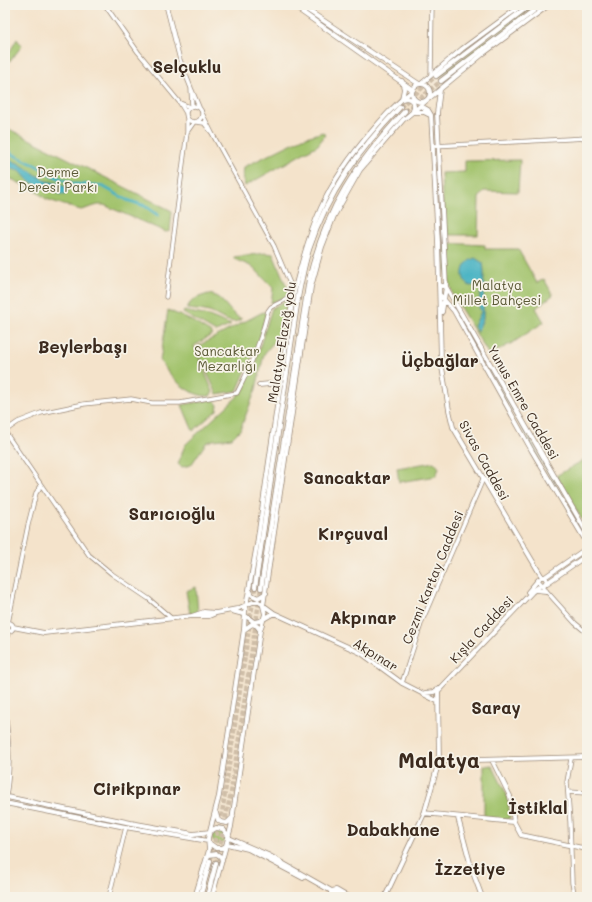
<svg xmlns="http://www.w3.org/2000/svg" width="592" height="902" font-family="Mali,sans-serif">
<rect width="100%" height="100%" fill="#f7f3e8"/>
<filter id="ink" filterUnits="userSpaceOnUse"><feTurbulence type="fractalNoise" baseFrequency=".025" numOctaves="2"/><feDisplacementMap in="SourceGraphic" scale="8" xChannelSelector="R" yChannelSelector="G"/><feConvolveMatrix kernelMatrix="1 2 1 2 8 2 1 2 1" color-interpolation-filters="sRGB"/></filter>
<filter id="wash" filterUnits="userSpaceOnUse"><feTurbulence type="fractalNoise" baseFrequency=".012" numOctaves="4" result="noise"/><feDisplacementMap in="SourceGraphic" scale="16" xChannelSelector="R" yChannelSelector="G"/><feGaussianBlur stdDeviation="0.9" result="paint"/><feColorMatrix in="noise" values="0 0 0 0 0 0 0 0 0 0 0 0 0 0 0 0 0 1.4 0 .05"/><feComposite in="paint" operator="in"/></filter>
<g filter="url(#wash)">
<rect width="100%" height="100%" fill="#f4e3cb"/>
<path fill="#a2c36c" stroke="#6e7645" d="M533,5H537L440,77L439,75Z
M17,39L22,46L10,61L6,58Z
M5,127L172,211L170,231L166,232L104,205H98L81,210L64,205L46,199L36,191L5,176Z
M323,132L325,135L318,145L245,186L243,176L244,167L303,138Z
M520,160L518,192L484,191L479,198L478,235H444L441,173L465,172V161Z
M445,243L485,245V249H518L537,283L544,279L553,295L536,308L544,322L514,342L489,355L452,294L446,268Z
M266,253L273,254L289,292L287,296L271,303L273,288L253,267L234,259V257Z
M208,294C224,295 228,314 242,319C231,327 219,315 209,312C202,310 194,310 187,309C190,299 199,297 208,294Z
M287,300L282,337L273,343L264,354L256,389L240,430L232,438L213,440L206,443L191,465L182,467L178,464L185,445L237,397L256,359L272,308Z
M168,310L192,321L213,334L194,346L213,392L210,396C188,397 171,377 160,361Z
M184,311L209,316L231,325L216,332L183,313Z
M263,312L266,313L259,341L237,391L217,394L198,353V346Z
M213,399L218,405L217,410L193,431L182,405Z
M587,458V528L556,476Z
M434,462L439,468L436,476L399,482L397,468Z
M196,587L198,613L190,614L186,591Z
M492,765L508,797L510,819L509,820L484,819V766Z
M212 837a7 7 0 1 1 14 0a7 7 0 1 1-14 0Z"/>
<path fill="#46b2c3" stroke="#406e70" d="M6,159L18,163L46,181L58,183L67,188L68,192L65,195L59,194L52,188L39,186L29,181L20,171L12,169L6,165Z
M475,258L483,263L484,271L483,319L477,332L474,326L481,312L478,304L482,289L479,285L470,286C458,278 462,262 475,258Z"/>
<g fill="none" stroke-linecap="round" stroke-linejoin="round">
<path stroke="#46b2c3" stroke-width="1" d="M489,369L587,539"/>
<path stroke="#46b2c3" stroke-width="3" d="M5,147L12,154L41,168L49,174L74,184L102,186L127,200L145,206L158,215"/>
</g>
</g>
<g filter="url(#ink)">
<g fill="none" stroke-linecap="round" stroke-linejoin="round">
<path stroke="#cfbea8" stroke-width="4.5" stroke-dasharray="4.5 2" stroke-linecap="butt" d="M400,107L436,76
M405,111L441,81
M210,861L222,813L255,587
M216,863L231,793L261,588"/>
<g stroke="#988674" stroke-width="5">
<path id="tertiary" d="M105,5L138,52L180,103
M166,5L180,60L191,88
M431,75L432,5
M186 114a8 8 0 1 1 16 0a8 8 0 1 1-16 0Z
M192,106L191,88L199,107
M186,113L180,103L190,107
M187,117V132L194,122
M196,122L204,123L212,133L202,113
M212,133L274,246L294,293
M434,146L587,138
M166,297L187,132
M5,431L18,422L41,413L84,404L131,399L152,403H180L237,393C251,366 261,340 268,311L271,307L293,296
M5,432L89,555L112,574L149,599L171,618
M541,585L575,623L587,633
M8,623L28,525L36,493L41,486
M5,653L8,630
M402,683L422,621L483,479
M5,712C9,741 11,767 6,795
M571,759L567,782L570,822L572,883L575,897
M5,773L9,763
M568,792L587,793
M109,897L126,827"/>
</g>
<g stroke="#988674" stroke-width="5.5">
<path id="secondary" d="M292,5L413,90
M300,5L419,84
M402,81L404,89L402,99C408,97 413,99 414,106L413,111
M412 93a9 9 0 1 1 18 0a9 9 0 1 1-18 0Z
M421,84L462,49L522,5
M440,90L437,113L446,287L442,312
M421,106L428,110L431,115L438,242L441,361L449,410L453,427L542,577H545L547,581L543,586L538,581
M414,112H424L430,115
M439,285L446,287L450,294L587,533
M440,295L454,311L532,451L587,543
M259,385L281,383
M545,577L587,548
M547,583L587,555
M536,590L546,591
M250,591L252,595L258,598L266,593
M528,592L539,579
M232,611L243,614L254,622L260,621L274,613
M192,616L204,612L216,613L237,609L253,602H259L274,613L361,653L402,683L437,701
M5 627a4 4 0 1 1 8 0a4 4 0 1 1-8 0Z
M13,627L44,633L192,616H209L216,613
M245,629L252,624L257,626L260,630
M425,693L434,692L439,688
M492,760L510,796L514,822L521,835L587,849
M437,761L587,757
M7,797L131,823L193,834L210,832
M5,803L125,827L208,841
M216,813L218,820L221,822L227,823L233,817
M423,813L514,822
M458,818L472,870L482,897
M211,831L216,828L223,829L229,837
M229,838L268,855L342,897
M209,843L216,848H222L226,846
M227,844L248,849L303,878
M207,858L209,855L217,854L221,857L222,861
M332,891L336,890L348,897
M331,893L332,897
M195,897L209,850L208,838L219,796L244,629L245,612L257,544L293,296C310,227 324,186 371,132C384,117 396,103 412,91
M212,897L231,827L260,631L265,614L263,606L311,287L322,247L334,216L360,170L403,120L484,53L549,5
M385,897L424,814L439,761L438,691L532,592L541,585"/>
</g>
<g stroke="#988674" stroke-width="6">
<path id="trunk" d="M436,76L530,5
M441,81L541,5
M255,587L298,297C301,281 304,265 309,249C328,192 359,150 400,107
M261,588L309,280C326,208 356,164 405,111
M200,897L210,861
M207,897L216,863"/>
</g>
<use href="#tertiary" stroke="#fff" stroke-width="3.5"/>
<use href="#secondary" stroke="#fff" stroke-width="4"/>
<use href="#trunk" stroke="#fff" stroke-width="4.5"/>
</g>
</g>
<g text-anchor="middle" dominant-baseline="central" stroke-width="3.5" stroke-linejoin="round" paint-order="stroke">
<g font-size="13" fill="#5a5835" stroke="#f7f3e8">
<text x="58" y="171">Derme<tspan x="58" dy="15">Deresi Parkı</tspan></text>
<text x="497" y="284">Malatya<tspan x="497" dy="15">Millet Bahçesi</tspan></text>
<text x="227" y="350">Sancaktar<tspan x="227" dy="15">Mezarlığı</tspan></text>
</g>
<g font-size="13" fill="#3b2a1e" stroke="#f7f3e8">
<text transform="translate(281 342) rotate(-81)">Malatya-Elazığ yolu</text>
<text transform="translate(524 402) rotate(60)">Yunus Emre Caddesi</text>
<text transform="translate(485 460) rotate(61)">Sivas Caddesi</text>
<text transform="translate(432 577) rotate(-68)">Cezmi Kartay Caddesi</text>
<text transform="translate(481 629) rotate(-47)">Kışla Caddesi</text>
<text transform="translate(376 654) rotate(32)">Akpınar</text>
</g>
<g font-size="17" font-weight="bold" fill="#3b2a1e" stroke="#f7f3e8">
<text x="187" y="66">Selçuklu</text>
<text x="83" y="346">Beylerbaşı</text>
<text x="440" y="360">Üçbağlar</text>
<text x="347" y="477">Sancaktar</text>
<text x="172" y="513">Sarıcıoğlu</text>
<text x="353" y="533">Kırçuval</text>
<text x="363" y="617">Akpınar</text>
<text x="496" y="707">Saray</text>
<text x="137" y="788">Cirikpınar</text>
<text x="538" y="807">İstiklal</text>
<text x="393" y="829">Dabakhane</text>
<text x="470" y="868">İzzetiye</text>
</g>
<g font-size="21" font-weight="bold" fill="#3b2a1e" stroke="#f7f3e8">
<text x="439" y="759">Malatya</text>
</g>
</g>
<rect width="592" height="902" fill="none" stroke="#f7f3e8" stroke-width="20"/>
</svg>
